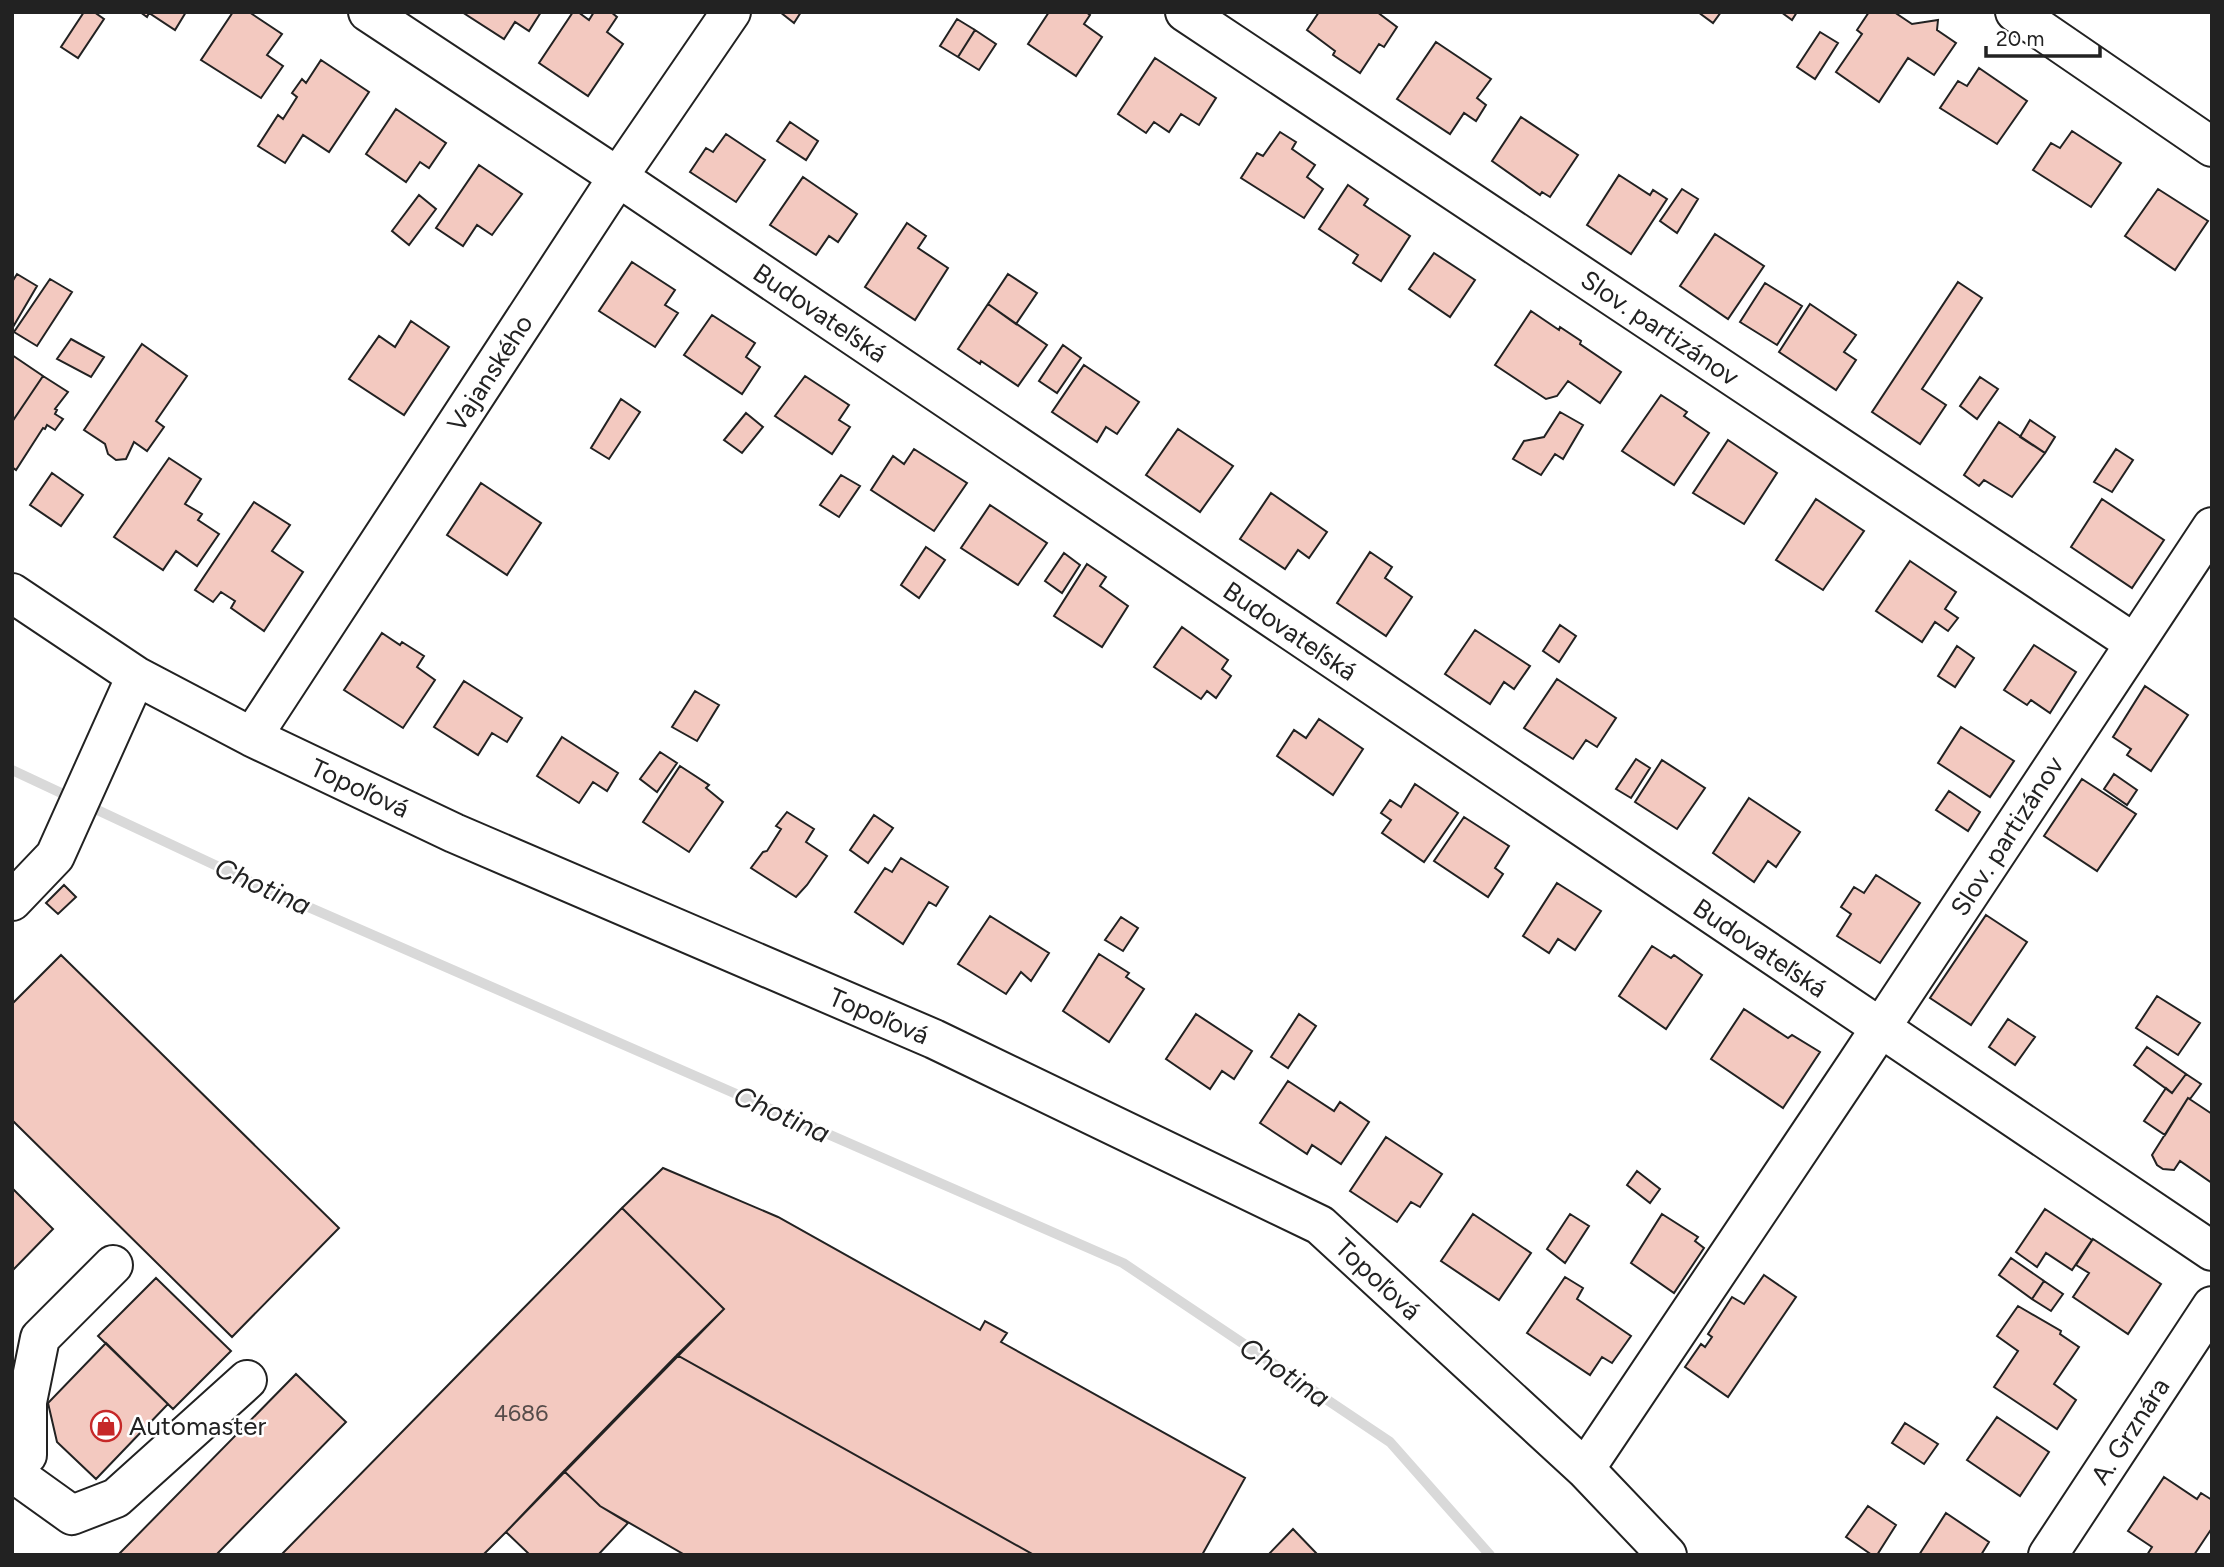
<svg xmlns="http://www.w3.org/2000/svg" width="2224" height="1567" font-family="Figtree,sans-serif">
<rect width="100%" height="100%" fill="#fff"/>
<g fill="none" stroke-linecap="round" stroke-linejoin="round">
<path stroke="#d9d9d9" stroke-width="10" d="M12,770L249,881L1123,1263L1390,1442L1490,1555"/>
</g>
<path fill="#f3c9c0" stroke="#222" stroke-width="2" d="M84,12H94L104,19L78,58L61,47Z
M140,12H186L175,30L149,13L147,17Z
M233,12H249L282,34L267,55L283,66L261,98L201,60Z
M462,12H541L529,31L515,22L504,39Z
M573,12H578L589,20L594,12H611L617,17L607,32L623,44L588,96L539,63Z
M780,12H801L794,23Z
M1049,12H1086L1090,15L1084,24L1102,37L1076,76L1028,44Z
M1319,12H1377L1397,27L1384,47L1379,44L1360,73L1333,55L1335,51L1307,30Z
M1698,12H1721L1713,23Z
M1781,12H1797L1792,20Z
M1869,12H1894L1912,24L1938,20L1937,30L1956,43L1934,75L1908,58L1879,102L1836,72L1862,34L1857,30Z
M957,19L975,30L958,57L940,46Z
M975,30L996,44L979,70L958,57Z
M1820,32L1838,43L1815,79L1797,67Z
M1436,42L1491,79L1477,98L1486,105L1476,121L1464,113L1450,134L1397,99Z
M1155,58L1216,98L1199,125L1181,114L1169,132L1154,122L1146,133L1118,114Z
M321,60L369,92L329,152L303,135L285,163L258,146L278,115L283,119L297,97L292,93L302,79L306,83Z
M1979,68L2027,101L1997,144L1940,108L1958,81L1967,86Z
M396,109L446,143L429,168L420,162L406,182L366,154Z
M1521,117L1578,155L1550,197L1542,192L1540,195L1492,161Z
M790,122L818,141L806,160L777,141Z
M2072,131L2121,163L2091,207L2033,170L2051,143L2060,148Z
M1280,132L1296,142L1292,149L1315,165L1307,177L1323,189L1304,218L1241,178L1257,153L1263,156Z
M726,134L765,160L736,202L690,172L706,148L713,152Z
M479,165L522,194L492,235L477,225L463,246L436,228Z
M1619,175L1650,195L1653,190L1667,199L1631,254L1587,225Z
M803,177L857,214L838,242L829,236L816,255L770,225Z
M1348,185L1368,199L1364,205L1410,236L1381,281L1353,263L1358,255L1319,229Z
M1682,189L1698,199L1677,233L1660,221Z
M2158,189L2208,221L2175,270L2125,236Z
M419,195L436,209L409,245L392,231Z
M907,223L926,236L918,248L948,268L915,320L865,287Z
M1715,234L1764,266L1728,319L1680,286Z
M1434,253L1475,280L1450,317L1409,289Z
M632,262L675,290L665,305L678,313L655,347L599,311Z
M17,274L37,286L13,327L12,282Z
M1008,274L1037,293L1016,324L988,304Z
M50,279L72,292L37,346L14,332Z
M1958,282L1982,298L1922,389L1946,405L1920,444L1872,412Z
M1765,283L1802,306L1777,345L1740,322Z
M988,304L1047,345L1018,386L981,361L980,364L958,349Z
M1810,304L1856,335L1844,352L1856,360L1836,390L1779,352Z
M1531,311L1559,330L1560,327L1581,341L1580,344L1621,372L1600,403L1568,381L1557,396L1546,399L1495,365Z
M712,315L755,343L746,357L760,367L742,394L684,355Z
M411,321L449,347L404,415L349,379L379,336L395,347Z
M71,339L104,357L91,377L57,359Z
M142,344L187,376L156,421L164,427L147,451L134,442L126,459L116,460L108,454L105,444L84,430Z
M1063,345L1081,358L1057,393L1039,381Z
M12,355L43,376L12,422Z
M1084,365L1139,402L1117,434L1106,427L1097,442L1052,412Z
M43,376L68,392L55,409L57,410L55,414L63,419L55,430L47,425L45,429L43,428L16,470L12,467V422Z
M805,376L849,405L839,420L850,427L832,454L775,416Z
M1980,377L1998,389L1977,419L1960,406Z
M1661,395L1687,412L1684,416L1709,433L1674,485L1622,451Z
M621,399L640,412L609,459L591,448Z
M1560,412L1583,425L1563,459L1555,454L1541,475L1513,459L1524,441L1544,437Z
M746,413L763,427L742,453L724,440Z
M2030,420L2055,437L2045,453L2020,437Z
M1999,422L2045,453L2012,497L1984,480L1979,486L1964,475Z
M1178,429L1233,466L1200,512L1146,475Z
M1728,440L1777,473L1744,524L1693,493Z
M914,449L967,483L934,531L871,490L893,456L904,464Z
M2116,449L2133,460L2112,492L2094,482Z
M169,458L201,479L185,504L202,514L198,520L219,534L197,566L176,551L163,570L114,537Z
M52,473L83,495L61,526L30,505Z
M841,475L860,486L839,517L820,505Z
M481,483L541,523L507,575L447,535Z
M1271,493L1327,532L1309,558L1298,550L1285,569L1240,539Z
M1816,499L1864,531L1823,590L1776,560Z
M2102,499L2164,540L2132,588L2071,547Z
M254,502L290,525L272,551L303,572L264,631L231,608L235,601L221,592L213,602L195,590Z
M990,505L1047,543L1018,585L961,548Z
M926,547L945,560L919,598L901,585Z
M1370,552L1392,567L1385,578L1412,597L1386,636L1337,603Z
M1064,553L1080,565L1062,593L1045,581Z
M1910,561L1956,592L1945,609L1958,618L1948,631L1935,622L1922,642L1876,611Z
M1087,564L1106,577L1100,586L1128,606L1102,647L1054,616Z
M1560,625L1576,636L1559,662L1543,651Z
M1182,627L1228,660L1222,669L1231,676L1216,698L1207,691L1201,699L1154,667Z
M1475,630L1530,666L1514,689L1504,682L1490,704L1445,674Z
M382,633L400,645L402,642L424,656L417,667L435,680L403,728L344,690Z
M2034,645L2076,672L2050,713L2031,700L2027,705L2004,690Z
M1957,646L1974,658L1955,687L1938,676Z
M1557,679L1616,718L1597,747L1586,740L1573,759L1524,728Z
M464,681L522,718L507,742L492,733L478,755L434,727Z
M2145,686L2188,715L2151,771L2127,755L2131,749L2113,737Z
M695,691L719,705L697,741L672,727Z
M1319,719L1363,749L1333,795L1277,756L1294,730L1306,738Z
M1961,727L2014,761L1990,797L1938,763Z
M562,737L618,773L607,791L593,782L579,803L537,776Z
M660,752L677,763L657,792L640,779Z
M1636,759L1650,768L1631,798L1616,789Z
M1662,760L1705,788L1677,829L1635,802Z
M680,766L709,785L706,788L723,802L689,852L643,822Z
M2114,774L2137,790L2127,805L2104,789Z
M2082,779L2136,814L2097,871L2044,836Z
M1415,784L1458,813L1424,862L1382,833L1391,820L1381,813L1390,800L1401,807Z
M1949,791L1980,812L1968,831L1936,810Z
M1749,798L1800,832L1776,867L1768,861L1754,882L1713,853Z
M787,812L814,829L806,842L827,856L807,885L796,897L751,868L763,852L767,851L781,829L776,826Z
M874,815L893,828L868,863L850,850Z
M1464,817L1509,846L1495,868L1503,874L1488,897L1434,861Z
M901,858L948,887L936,906L929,902L903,944L855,912L885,868L892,872Z
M1876,875L1920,903L1880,963L1837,936L1851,914L1841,907L1854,887L1864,893Z
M1557,883L1601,911L1575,950L1558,939L1549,953L1523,936Z
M64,885L76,897L58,914L46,903Z
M1986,915L2027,942L1971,1025L1930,998Z
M990,916L1049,953L1031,981L1021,972L1006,994L958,964Z
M1121,917L1138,928L1123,951L1105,940Z
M1652,946L1671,958L1674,955L1702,975L1666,1029L1619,996Z
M1099,954L1129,973L1126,977L1144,989L1109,1042L1063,1011Z
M61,955L339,1228L232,1337L12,1120V1004Z
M2157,996L2200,1023L2178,1055L2136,1028Z
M1744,1009L1788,1038L1792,1035L1820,1052L1783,1108L1711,1059Z
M1196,1014L1252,1051L1234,1079L1222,1071L1210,1089L1166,1059Z
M1299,1014L1316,1026L1288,1068L1271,1057Z
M2008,1019L2035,1037L2015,1065L1989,1047Z
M2147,1047L2186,1074L2172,1093L2134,1065Z
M2186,1074L2201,1084L2190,1099L2188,1098L2165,1135L2144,1121L2166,1088L2172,1093Z
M1288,1081L1334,1111L1340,1102L1369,1122L1341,1164L1312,1145L1307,1154L1260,1123Z
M2188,1098L2212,1114V1183L2180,1161L2174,1170L2163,1169L2157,1165L2152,1155Z
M1386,1137L1442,1174L1420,1207L1411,1202L1397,1222L1350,1191Z
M663,1168L778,1217L980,1330L985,1321L1007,1333L1001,1342L1245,1478L1202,1555H1034L677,1355L724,1309L622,1208Z
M1637,1171L1660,1189L1650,1203L1627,1185Z
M12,1188L53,1229L12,1271Z
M622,1208L724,1309L506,1532L483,1555H281Z
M2045,1209L2092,1240L2072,1270L2046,1253L2037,1267L2016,1252Z
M1473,1214L1531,1253L1499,1300L1441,1261Z
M1570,1214L1589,1226L1565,1263L1547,1249Z
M1662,1214L1698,1237L1695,1241L1704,1248L1674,1293L1631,1263Z
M2093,1239L2161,1284L2128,1334L2073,1297L2089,1273L2076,1265Z
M2011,1258L2044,1281L2032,1299L1999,1275Z
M1764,1275L1796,1297L1728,1397L1685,1367L1701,1344L1705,1347L1712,1337L1708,1334L1732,1297L1744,1304Z
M1565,1277L1583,1288L1577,1299L1631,1336L1612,1363L1602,1357L1590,1375L1527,1333Z
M156,1278L231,1351L173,1409L98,1336Z
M2044,1281L2063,1294L2051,1311L2032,1299Z
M2018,1306L2061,1331L2060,1334L2079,1347L2054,1384L2076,1400L2057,1429L1994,1387L2018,1351L1997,1336Z
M106,1343L168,1404L96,1479L57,1442L48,1403Z
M677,1355L1034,1555H685L600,1506L564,1471Z
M296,1374L346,1422L216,1555H118Z
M1997,1417L2049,1452L2020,1496L1967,1460Z
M1905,1423L1938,1444L1924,1464L1892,1443Z
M564,1471L600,1506L628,1523L598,1555H530L506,1532Z
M2164,1477L2197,1499L2201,1493L2212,1500V1528L2194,1555H2147L2152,1547L2128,1531Z
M1868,1506L1896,1525L1877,1555H1872L1846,1537Z
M1946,1513L1989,1542L1981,1555H1919Z
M1293,1529L1318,1555H1268Z"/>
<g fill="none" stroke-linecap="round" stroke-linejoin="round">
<g stroke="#222" stroke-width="42">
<path id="minor" d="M368,12L618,177L2212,1251
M1185,12L2134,643
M2015,12L2212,147
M12,593L136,676L252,737L454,833L934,1039L1320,1225L1585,1469L1667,1555
M252,737L618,177L731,12
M12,901L55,856L136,676
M1585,1469L1856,1065L2212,527
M12,1470L27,1455V1402L40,1338L113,1265
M12,1472L72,1515L116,1498L247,1380
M2048,1555L2212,1306"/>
</g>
<use href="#minor" stroke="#fff" stroke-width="38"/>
</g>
<defs>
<g id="shop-ring" transform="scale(1.575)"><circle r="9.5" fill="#fff" stroke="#c62828" stroke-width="1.5"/><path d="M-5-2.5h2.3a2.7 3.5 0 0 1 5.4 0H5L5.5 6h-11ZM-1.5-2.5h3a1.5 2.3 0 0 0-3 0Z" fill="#c62828"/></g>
</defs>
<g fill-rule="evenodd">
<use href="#shop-ring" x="106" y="1426"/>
</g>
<g text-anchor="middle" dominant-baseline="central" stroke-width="5" stroke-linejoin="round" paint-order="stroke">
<g font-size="23" fill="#564c4a">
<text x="521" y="1413">4686</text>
</g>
<g font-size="26" fill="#222" stroke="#fff">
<text transform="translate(820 313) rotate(34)">Budovateľská</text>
<text transform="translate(1660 328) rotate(34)">Slov. partizánov</text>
<text transform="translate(490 373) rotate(-57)">Vajanského</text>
<text transform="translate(1290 631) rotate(34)">Budovateľská</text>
<text transform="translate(360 788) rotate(25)">Topoľová</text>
<text transform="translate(2007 836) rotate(-57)">Slov. partizánov</text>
<text transform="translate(1760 948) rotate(34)">Budovateľská</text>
<text transform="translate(879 1016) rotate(23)">Topoľová</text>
<text transform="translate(1378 1279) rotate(43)">Topoľová</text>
<text transform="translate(2130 1431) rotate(-57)">A. Grznára</text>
</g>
<g font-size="26" fill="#222" stroke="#fff" text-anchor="start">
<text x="129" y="1426">Automaster</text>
</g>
<g font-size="28" font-style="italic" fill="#222" stroke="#fff">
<text transform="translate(263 886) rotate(24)">Chotina</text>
<text transform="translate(782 1114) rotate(24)">Chotina</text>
<text transform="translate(1285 1372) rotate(34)">Chotina</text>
</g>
</g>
<rect width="2224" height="1567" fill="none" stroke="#222222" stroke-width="28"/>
<path d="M1986 46v10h114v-10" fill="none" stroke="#222222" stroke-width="3.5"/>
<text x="1996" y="46" font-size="21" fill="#222222" stroke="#ffffff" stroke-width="5" paint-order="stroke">20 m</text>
</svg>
